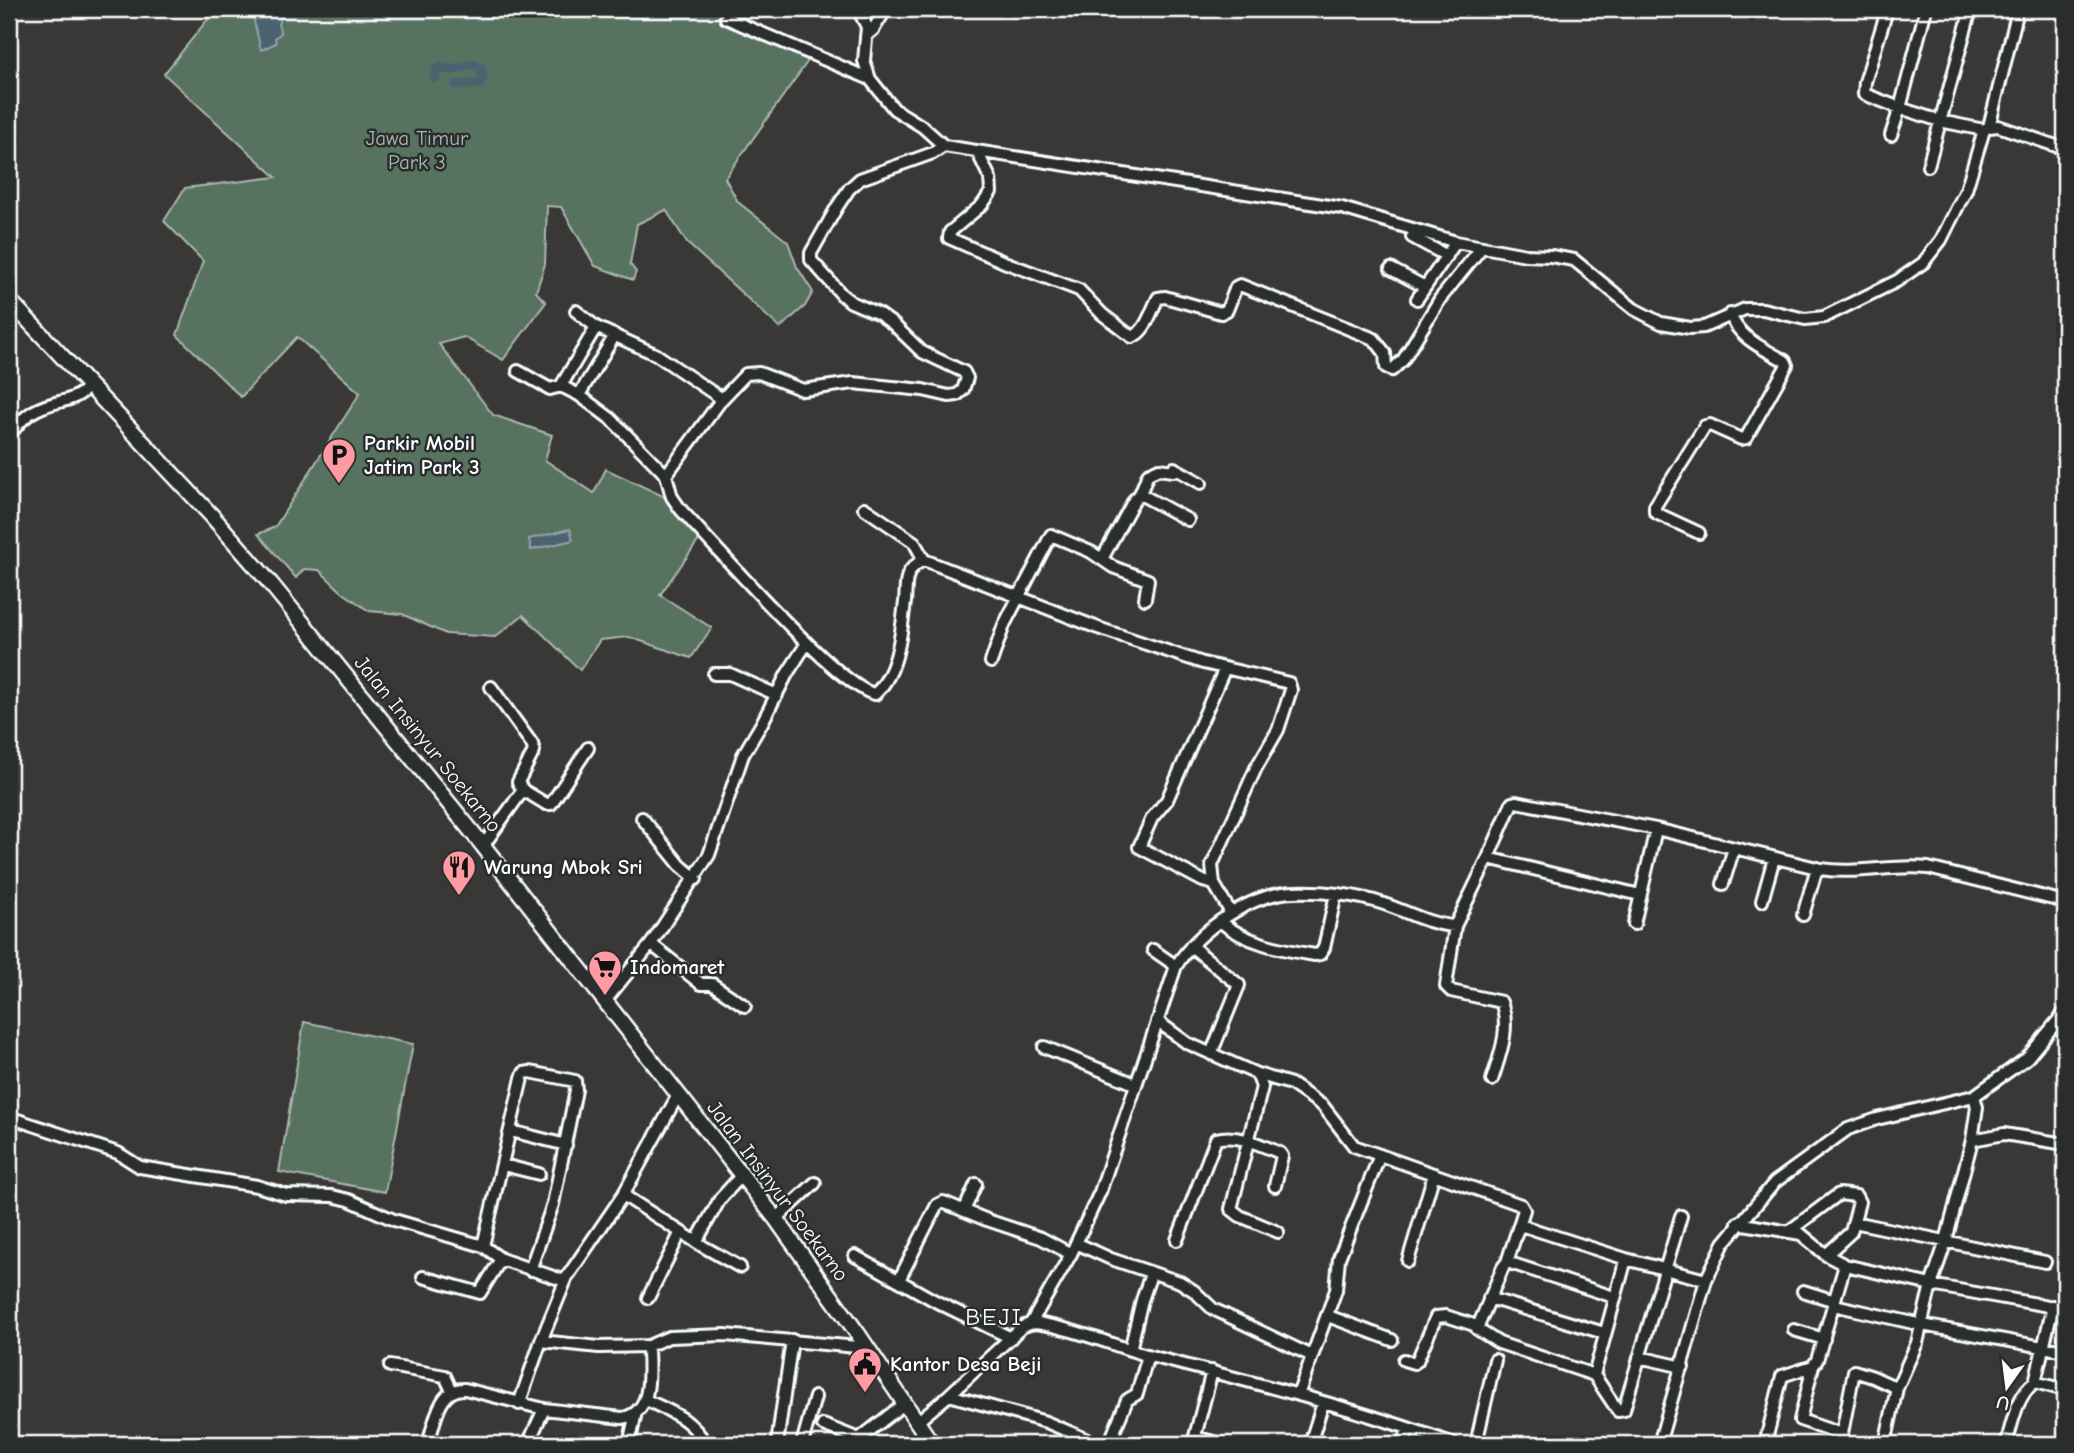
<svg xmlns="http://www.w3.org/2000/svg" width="2074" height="1453" font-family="'Comic Neue',sans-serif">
<rect width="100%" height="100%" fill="#393837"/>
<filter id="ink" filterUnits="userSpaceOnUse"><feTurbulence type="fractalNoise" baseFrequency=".0143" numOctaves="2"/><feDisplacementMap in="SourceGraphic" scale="14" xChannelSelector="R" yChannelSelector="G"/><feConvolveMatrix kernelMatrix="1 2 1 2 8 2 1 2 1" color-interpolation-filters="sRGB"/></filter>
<g filter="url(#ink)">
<path fill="#587260" stroke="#acb8b0" stroke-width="2" d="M216,9H719L731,26L810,58L725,178L738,202L788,242L797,267L813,292L805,306L780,328L687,243L666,210L637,224L630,264L636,272L633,280L595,266L561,207L547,206L545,264L536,292L546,302L503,360L464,337L439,344L493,415L552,435L545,460L594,493L606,469L663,496L701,537L660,595L712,628L691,658L629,637L600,640L580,670L523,615L495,637L446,634L402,614L369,611L342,592L319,570L304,569L296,578L258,534L275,527L360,393L297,337L241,397L177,335L203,261L164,221L185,188L276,177L164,74Z
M304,1022L413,1044L385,1192L279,1172Z"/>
<path fill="#4c6470" stroke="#94a2a9" stroke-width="2" d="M251,9H280L283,13L278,24L281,33L275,38L276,43L261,50Z
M570,529L573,540L531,550L529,539Z"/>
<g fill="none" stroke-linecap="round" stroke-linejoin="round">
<path stroke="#4c6470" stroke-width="10" d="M435,78L436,71L439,68L454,70L472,64L482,69L483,78L479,84L456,85"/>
<g stroke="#fff" stroke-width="16">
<path id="minor" d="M858,9L867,27L864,61L870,79L894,109L923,127L944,146L1342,208L1456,242L1526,255L1551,256L1574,260L1634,309L1661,323L1690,328L1704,327L1745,309H1763L1805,319L1824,317L1897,281L1923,263L1941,240L1966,190L1984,130L1989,127L2016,18
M1926,9L1900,108L1940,121L1984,130
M1885,17L1865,82L1864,94L1900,108L1891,135
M726,18L870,79
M866,36L873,30L886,9
M1989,127L1998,126L2065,149
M977,151L990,178L991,192L982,205L950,232L949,238L1004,262L1079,290L1102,314L1132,337C1146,332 1151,311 1158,298L1165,297L1221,313L1227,310L1236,287L1240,285L1374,339L1385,353L1386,367L1392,370L1403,360L1440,299L1482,247
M1928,166L1971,9
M1412,237L1447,256
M1391,269L1425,287
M1417,299L1456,242
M576,311L596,327L657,355L722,399
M518,371L550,389L561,386L579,395L611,419L666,475L672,497L681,510C712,543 840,689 875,694C899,672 901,632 905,602C906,593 905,582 908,575C911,567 917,563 924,560L1098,628L1203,663L1289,683L1291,690L1278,730L1256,768L1212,865L1214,884L1231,913
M561,386L596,327
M579,395L615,335
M9,436C17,425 25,415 38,409C58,399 73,404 89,386
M666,475L722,399L746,374L759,373L803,390L853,383L923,390L949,396L957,395L963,390L967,378L964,372L922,352L893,324L879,314L851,302L842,295L811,260V253L837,207L849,189L860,179L933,153L944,146
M1140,494L1188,520
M864,508L914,542L924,560
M1699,533L1658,514L1655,512V506L1705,426L1710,425L1741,439L1746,438L1787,365L1785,361C1763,348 1739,339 1730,314
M1102,559L1134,500L1140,494L1148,474L1159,469L1173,471L1174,468L1201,483
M991,662L1004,625L1051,535L1091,552L1113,567L1148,580L1145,599
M714,674H730L777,695
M523,790L546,804H551L588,748
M642,818L680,865L696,879
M483,846L523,790L518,782L534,751L532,744L491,687
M1488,858L1640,895
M1214,884L1203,881L1139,847L1152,818L1167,800L1225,668
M1723,884L1734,848
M1762,901L1774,858
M1803,915L1817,868
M1220,921C1245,943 1283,950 1315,955L1320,954L1324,948L1336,894
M1634,924L1656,829
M1455,926L1446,986L1451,991L1501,1002C1511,1028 1500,1055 1492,1080
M651,944L701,984H712L745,1006
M1191,946L1239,985L1211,1054
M1153,950L1176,966
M605,1001L651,944L709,855L743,755L762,723L787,674L807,643
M1157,1021L1187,1043L1257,1074L1262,1087L1231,1209L1240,1216L1278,1232
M1044,1047L1135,1084
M1257,1074L1291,1084L1323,1106L1354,1146L1521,1205L1524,1210L1507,1262L1503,1267L1477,1329L1499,1343L1594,1375L1618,1411L1624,1410L1625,1406L1681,1216
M9,1117L118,1153L140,1167L257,1186L286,1195L332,1196L349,1200L394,1220L483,1246L501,1259L565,1281
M511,1131L566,1145
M1972,1140L2004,1134L2065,1144
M503,1165L539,1174
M623,1195L704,1247L740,1267
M964,1211L976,1184
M776,1219L815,1183
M1854,1222L2045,1262
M1738,1223L1801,1234L1826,1255L1845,1265L1931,1285L2065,1309
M1520,1225L1626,1259L1706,1280
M1788,1232L1839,1194L1856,1196L1859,1202L1851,1232L1826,1255
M1177,1240L1216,1139C1237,1133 1261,1145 1280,1153L1282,1156L1275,1186
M696,1242L720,1199L742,1175
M1076,1243L1111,1259L1180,1282L1194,1291L1213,1309L1312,1356
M483,1246L522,1078L524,1073L530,1072L575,1081L576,1090L553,1204L530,1270
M855,1256L937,1302L1011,1338
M1408,1261L1434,1174
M1507,1262L1614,1297
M423,1277L480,1293L501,1259
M899,1280L937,1205L943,1202L987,1220L1041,1238L1071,1254
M1803,1291L1835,1301
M648,1298L681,1232
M1489,1298L1604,1333
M1834,1305L1922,1325L2065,1351
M1328,1316L1392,1340
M1031,1323L1071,1254L1100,1192L1176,966C1199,930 1251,893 1294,892C1322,891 1358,895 1384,904C1408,912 1430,925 1455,926L1488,858L1512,803L1516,802L1656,829L1821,869C1857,875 1892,864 1928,868L2065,902
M1794,1330L1824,1339
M541,1341L567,1277L623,1195L678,1095
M1130,1350L1142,1300L1151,1274
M1639,1357L1683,1367
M1404,1360L1414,1363L1417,1361L1436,1317L1446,1316L1477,1326
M390,1366L445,1376L452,1391
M1813,1366L1800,1420L1842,1434
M1594,1375L1626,1259
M2035,1382L2065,1390
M949,1395L1046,1422L1098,1444
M1298,1395L1336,1290L1339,1258L1380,1155
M646,1400C673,1413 689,1417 706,1444
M519,1404L541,1341L599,1347L648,1346L669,1337L725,1335L868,1348
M917,1422L949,1395L1022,1327C1029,1324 1034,1322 1042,1324C1079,1330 1114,1346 1150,1356C1252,1382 1355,1408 1454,1444
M823,1425L859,1439
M1195,1437L1221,1444
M428,1444C435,1423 438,1388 465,1389L544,1409L622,1418C655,1413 648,1370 648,1346
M528,1444L544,1409
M633,1444L630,1440L636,1412
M777,1444L792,1340
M802,1444L815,1397
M856,1444L859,1439L905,1403
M1109,1444L1127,1400L1137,1394L1148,1355
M1193,1444L1212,1371
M1310,1444L1323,1403
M1404,1444L1408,1428
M1476,1444L1495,1360
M1659,1444L1706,1280L1724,1243L1775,1182L1848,1129L1877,1119L1974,1096L2027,1058L2065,1012
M1765,1444L1782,1376L1813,1366L1817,1360L1845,1265
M1840,1444L1854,1371L1873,1377L1897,1388
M1885,1444L1897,1388L1917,1343L1931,1285L1946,1241L1972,1140L1977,1107L1974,1096
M2006,1444C2013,1422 2016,1396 2035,1382L2053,1306"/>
</g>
<g stroke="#fff" stroke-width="19">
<path id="major" d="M9,300L212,516L271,584L477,838L776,1219L858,1334L932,1444"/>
</g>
<use href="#minor" stroke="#2a2d2e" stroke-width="10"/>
<use href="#major" stroke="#2a2d2e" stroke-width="14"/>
</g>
</g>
<defs>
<g id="parking-pin" transform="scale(1.75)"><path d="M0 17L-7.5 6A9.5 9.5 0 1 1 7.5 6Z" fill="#ff9aa2" stroke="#2a2d2e"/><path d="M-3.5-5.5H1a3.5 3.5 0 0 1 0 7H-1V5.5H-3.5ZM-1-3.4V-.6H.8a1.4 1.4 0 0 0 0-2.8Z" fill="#111"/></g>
<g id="restaurant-pin" transform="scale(1.75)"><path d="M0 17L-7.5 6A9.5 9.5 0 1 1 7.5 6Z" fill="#ff9aa2" stroke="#2a2d2e"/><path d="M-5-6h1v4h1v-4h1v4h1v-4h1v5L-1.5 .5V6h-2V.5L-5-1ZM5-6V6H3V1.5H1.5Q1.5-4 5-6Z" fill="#111"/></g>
<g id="supermarket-pin" transform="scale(1.75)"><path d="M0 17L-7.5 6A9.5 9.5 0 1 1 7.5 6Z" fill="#ff9aa2" stroke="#2a2d2e"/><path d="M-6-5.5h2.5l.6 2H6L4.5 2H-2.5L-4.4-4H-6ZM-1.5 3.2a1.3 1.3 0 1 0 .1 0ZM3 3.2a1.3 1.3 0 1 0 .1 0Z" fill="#111"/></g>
<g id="civic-pin" transform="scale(1.75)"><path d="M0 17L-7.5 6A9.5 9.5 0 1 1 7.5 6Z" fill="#ff9aa2" stroke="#2a2d2e"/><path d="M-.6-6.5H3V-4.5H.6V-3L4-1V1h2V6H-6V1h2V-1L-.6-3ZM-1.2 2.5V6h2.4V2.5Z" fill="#111"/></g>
</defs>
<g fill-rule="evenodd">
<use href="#parking-pin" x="339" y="455"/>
<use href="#restaurant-pin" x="459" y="867"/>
<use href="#supermarket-pin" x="605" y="967"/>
<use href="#civic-pin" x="865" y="1364"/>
</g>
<g text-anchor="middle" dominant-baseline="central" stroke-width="5" stroke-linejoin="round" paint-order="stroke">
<g font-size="21" fill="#acb8b0" stroke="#2a2d2e">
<text x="417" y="138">Jawa Timur<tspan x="417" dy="24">Park 3</tspan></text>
</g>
<g font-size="21" font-weight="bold" fill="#fff" stroke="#2a2d2e" text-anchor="start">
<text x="364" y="443">Parkir Mobil<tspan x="364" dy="24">Jatim Park 3</tspan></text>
<text x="484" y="867">Warung Mbok Sri</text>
<text x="630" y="967">Indomaret</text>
<text x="890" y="1364">Kantor Desa Beji</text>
</g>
<g font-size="21" fill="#fff" stroke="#2a2d2e">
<text transform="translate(428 744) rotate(51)">Jalan Insinyur Soekarno</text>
<text transform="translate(778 1191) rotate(53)">Jalan Insinyur Soekarno</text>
</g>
<g font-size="24" letter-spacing="2" fill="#fff" stroke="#2a2d2e">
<text x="994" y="1317">BEJI</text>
</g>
</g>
<rect width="2074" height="1453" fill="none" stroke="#2a2d2e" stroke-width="35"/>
<rect x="18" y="18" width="2039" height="1418" fill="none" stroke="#fff" stroke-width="2.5" filter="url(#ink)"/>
<g transform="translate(2007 1387) rotate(194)" stroke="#2a2d2e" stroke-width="5" paint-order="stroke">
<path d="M0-5L12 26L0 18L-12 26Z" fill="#ffffff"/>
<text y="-10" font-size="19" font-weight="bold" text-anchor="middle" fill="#ffffff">U</text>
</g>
</svg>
